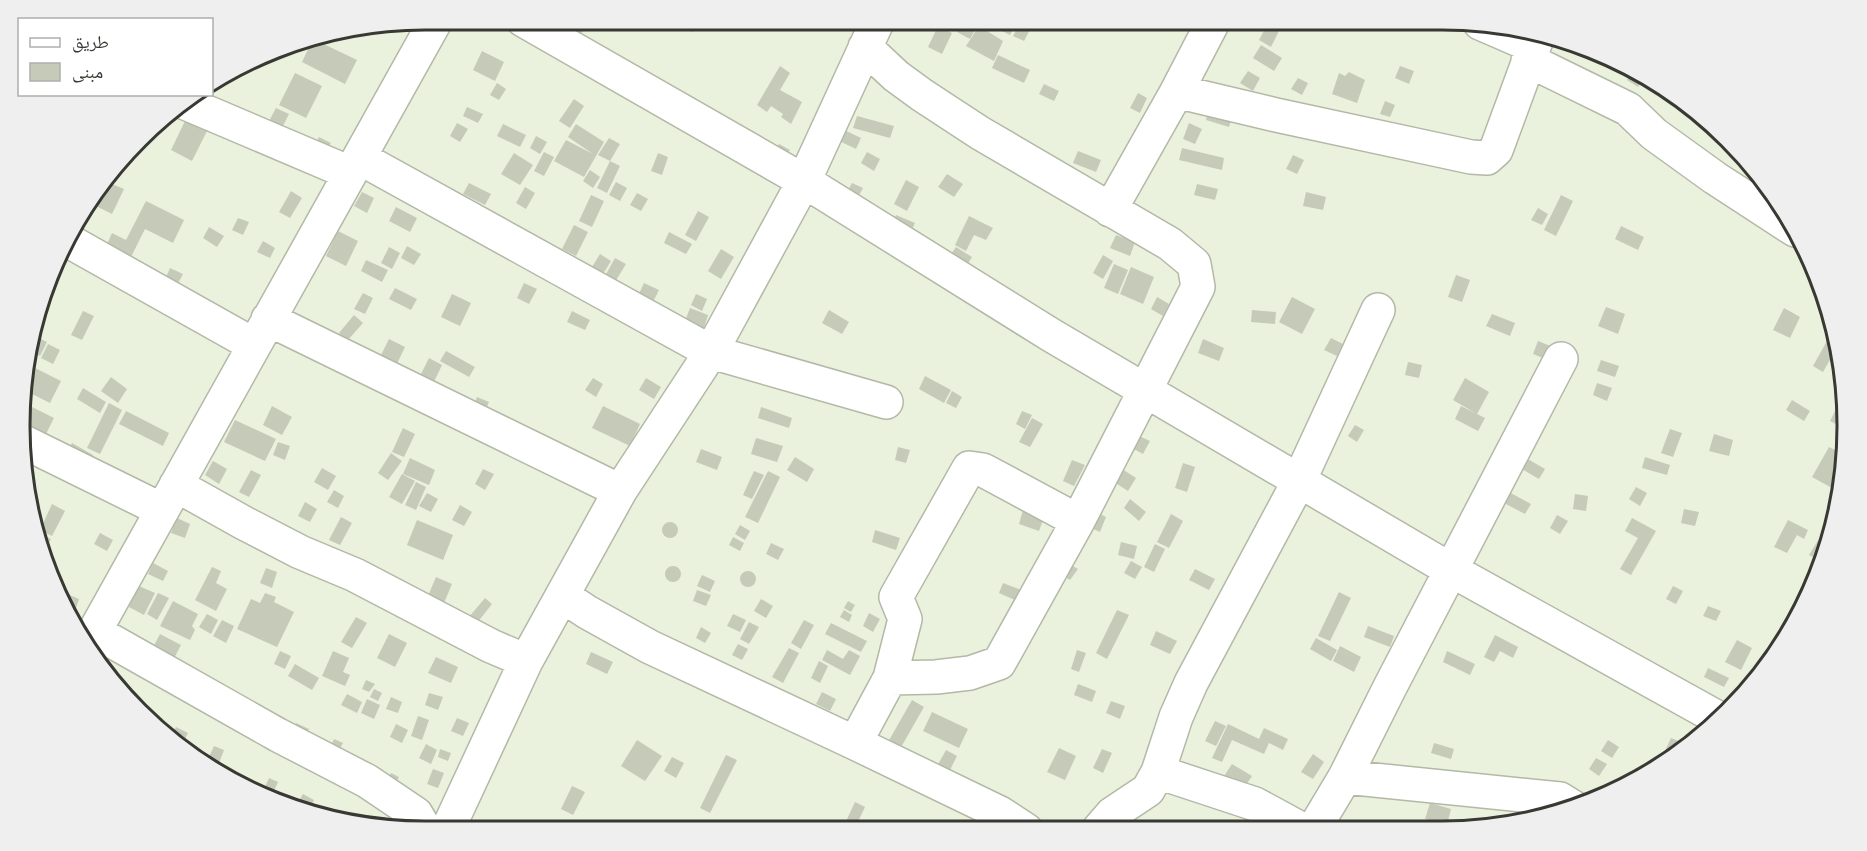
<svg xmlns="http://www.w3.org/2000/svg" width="1867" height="851" font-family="'Exo 2','Noto Naskh Arabic',sans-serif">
<rect width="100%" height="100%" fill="#eaf1dd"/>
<path fill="#c5cbb8" d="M559,20H588L575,46L552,34Z
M677,20H691L698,23L693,32L675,24Z
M695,20H707L704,25Z
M964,20L980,21L970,39L957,32Z
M990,20H1009L1016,23L1010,35L988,24Z
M1022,20H1035L1024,41L1013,36Z
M1267,25L1279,31L1271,47L1259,40Z
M938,26L952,33L942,54L928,47Z
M979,26L1003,41L994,61L966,46Z
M313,39L357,60L345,84L302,62Z
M1261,45L1282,58L1274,71L1253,58Z
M482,51L504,62L495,81L473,70Z
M998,55L1030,70L1024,83L992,68Z
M780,66L790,73L780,90L802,102L791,124L781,117L783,114L771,106L767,112L757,105Z
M1400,66L1414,71L1409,84L1395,78Z
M1634,70L1645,76L1638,87L1627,80Z
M1248,71L1260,78L1253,91L1240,83Z
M1349,72L1365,80L1357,103L1332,94L1339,73L1345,76Z
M295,73L322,86L306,118L279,105Z
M1298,78L1308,83L1302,95L1291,89Z
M497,83L506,89L499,100L490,95Z
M1044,84L1059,91L1054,101L1039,94Z
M1138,93L1147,98L1140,113L1130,108Z
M574,99L584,106L570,128L559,121Z
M1385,101L1395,105L1390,117L1380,114Z
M467,107L483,114L478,123L463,116Z
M276,108L289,114L280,132L267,125Z
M1209,108L1233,114L1229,127L1206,120Z
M857,116L894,126L890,138L853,128Z
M185,121L207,131L192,161L171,150Z
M457,123L468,129L460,142L450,136Z
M1189,123L1202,129L1195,144L1183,139Z
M503,124L526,135L520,147L497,136Z
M576,124L604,142L584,177L554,161L566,140L593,154L568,137Z
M836,126L861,138L856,149L831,137Z
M536,136L547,142L540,154L530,148Z
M319,137L331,143L324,155L312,149Z
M609,138L620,144L610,161L598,155Z
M779,144L790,150L782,162L772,157Z
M1182,148L1224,158L1222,170L1179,160Z
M1078,151L1101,160L1096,172L1073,163Z
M544,152L554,157L544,176L534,171Z
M867,152L880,159L874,171L861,163Z
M514,153L533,165L520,185L501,174Z
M658,153L668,157L662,175L651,171Z
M1293,155L1304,160L1297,174L1286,169Z
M610,161L620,166L607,193L597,188Z
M590,170L600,177L593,188L583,181Z
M947,174L963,184L954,197L938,187Z
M906,180L919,187L907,211L894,204Z
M107,182L124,189L112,214L90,203Z
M616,182L627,188L620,201L609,195Z
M469,183L491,194L485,205L463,194Z
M852,183L863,188L855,203L844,198Z
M1197,184L1218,189L1215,200L1194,195Z
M525,187L535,193L526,209L516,203Z
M291,191L302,198L290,218L279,212Z
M362,192L374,198L367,213L354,206Z
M1306,192L1326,197L1323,210L1303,206Z
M637,193L648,199L641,211L630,205Z
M591,195L604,201L592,227L579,221Z
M1561,195L1573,201L1556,236L1544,230Z
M146,201L184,220L173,243L145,229L128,263L104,251L112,233L126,240Z
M396,207L417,218L410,232L389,221Z
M1538,208L1548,214L1542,225L1531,220Z
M698,211L709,217L696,241L685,235Z
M896,215L915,223L909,236L891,228Z
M969,216L993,228L986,240L974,235L966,251L955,245Z
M238,218L249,222L243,235L232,230Z
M574,225L588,232L576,256L562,249Z
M1621,226L1644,237L1638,250L1615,239Z
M209,227L224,236L217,247L203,238Z
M338,231L358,241L346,266L326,256Z
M669,232L692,244L686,254L664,243Z
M1116,235L1135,242L1130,256L1110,248Z
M263,241L275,248L270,258L257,252Z
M407,246L421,254L414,265L401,258Z
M389,247L400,253L392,269L381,263Z
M956,247L972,257L966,267L949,257Z
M721,249L734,257L721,279L708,271Z
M600,254L611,261L603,274L592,267Z
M1103,255L1113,261L1103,279L1093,273Z
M615,258L626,264L615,282L605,276Z
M366,260L388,270L382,282L361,271Z
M1114,264L1128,270L1118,294L1104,288Z
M1131,267L1154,277L1143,304L1120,294Z
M170,268L183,274L176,287L164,282Z
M1456,275L1470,280L1462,302L1448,297Z
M524,283L537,289L529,304L517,298Z
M644,283L659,290L653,302L638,296Z
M395,288L417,299L411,310L389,299Z
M363,293L373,298L365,314L354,309Z
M452,294L471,303L460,326L441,317Z
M696,294L707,299L702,311L691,305Z
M1157,297L1169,304L1163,316L1151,309Z
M1292,297L1315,309L1302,334L1279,322Z
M1606,307L1625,314L1618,334L1598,326Z
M690,308L708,315L704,328L685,321Z
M1784,308L1800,317L1790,338L1773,330Z
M829,310L849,322L842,334L822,323Z
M1252,310L1276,312L1275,324L1251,322Z
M83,311L94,316L82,340L71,335Z
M572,311L590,320L585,330L567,322Z
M1492,314L1515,323L1510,336L1486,326Z
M354,315L363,323L347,341L339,333Z
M1832,332L1836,334L1839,344L1823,372L1813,366Z
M37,337L47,342L40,356L30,351Z
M1331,338L1343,344L1337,356L1324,350Z
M389,339L405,347L395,368L378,361Z
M1203,339L1224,348L1219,361L1198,353Z
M1538,341L1553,347L1548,360L1533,354Z
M48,344L60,350L53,364L41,358Z
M446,351L475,367L469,377L440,361Z
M429,358L442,365L432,386L418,380Z
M1601,360L1619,366L1615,377L1597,371Z
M1408,362L1422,365L1419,378L1405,375Z
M27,364L61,381L50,403L26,391Z
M925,376L951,390L944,403L919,389Z
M111,377L127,389L118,403L101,391Z
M593,378L603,384L596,397L585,390Z
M646,378L661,387L654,399L639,390Z
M1465,378L1489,392L1477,414L1453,400Z
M1597,383L1612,388L1607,401L1593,395Z
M83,388L106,402L100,413L77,399Z
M952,391L962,397L956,408L946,403Z
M477,397L489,402L483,416L472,410Z
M1792,400L1810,411L1804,421L1786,410Z
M109,403L122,410L100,454L87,448Z
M30,406L54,418L41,444L24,436L25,417Z
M272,406L292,417L282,435L263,425Z
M603,406L640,424L630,446L592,428Z
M1461,406L1485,418L1478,431L1455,419Z
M761,407L792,418L789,428L758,418Z
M1836,409L1846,414L1847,430L1830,421Z
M126,411L169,433L163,446L119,424Z
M1022,411L1032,415L1025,429L1016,424Z
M1032,418L1043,424L1030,447L1019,442Z
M235,420L276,439L265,461L224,442Z
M1355,425L1364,430L1357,442L1348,436Z
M403,428L415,434L404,457L392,452Z
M1670,429L1682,433L1673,457L1661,453Z
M1842,429L1847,432L1846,445L1836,441Z
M1714,434L1733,440L1729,456L1709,451Z
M1139,436L1150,441L1143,454L1132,448Z
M756,438L783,446L777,462L751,454Z
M278,442L290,446L285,460L273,455Z
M72,443L93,455L87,467L66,455Z
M898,447L910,450L906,463L895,460Z
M1829,447L1841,453L1835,464L1843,469L1841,493L1812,477Z
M701,449L722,457L717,470L696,462Z
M391,453L402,461L388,480L378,473Z
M795,457L814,469L807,482L787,470Z
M1645,457L1670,465L1667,475L1642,468Z
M410,458L435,470L429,485L403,474Z
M1526,458L1545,469L1539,479L1520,468Z
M1072,460L1085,465L1074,486L1063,481Z
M213,461L227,469L219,484L205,475Z
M1183,463L1195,467L1187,492L1175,488Z
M322,468L336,476L328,490L314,482Z
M483,469L494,474L485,490L475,484Z
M1122,469L1136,478L1128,491L1114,482Z
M251,470L261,475L249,497L239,492Z
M754,471L764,475L752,499L743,495Z
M768,471L780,477L758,523L745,517Z
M402,474L415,481L402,504L389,497Z
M416,482L426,487L416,510L405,505Z
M1636,487L1647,493L1640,506L1629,499Z
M334,490L344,496L338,508L327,502Z
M1507,491L1531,504L1525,514L1502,502Z
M427,493L438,499L431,512L419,506Z
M1575,494L1588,496L1586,511L1573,509Z
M1130,499L1146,512L1139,521L1124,508Z
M305,502L317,509L310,522L298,516Z
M52,504L65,511L52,536L40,530Z
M460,505L472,512L464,526L452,520Z
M1684,509L1699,512L1695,526L1681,523Z
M1023,510L1044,517L1039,531L1019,524Z
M1096,512L1106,517L1100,532L1089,527Z
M1171,514L1183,521L1169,548L1157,542Z
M1557,515L1568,521L1560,534L1550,528Z
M341,517L352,523L340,545L329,540Z
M177,518L190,524L185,538L171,533Z
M1632,518L1656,531L1631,575L1620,569L1638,538L1625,531Z
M417,520L453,535L443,560L407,545Z
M1788,520L1808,530L1804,539L1797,535L1787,553L1774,547Z
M662 530a8 8 0 1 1 16 0a8 8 0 1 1-16 0Z
M740,525L750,531L745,540L735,534Z
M875,530L900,538L896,550L872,542Z
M37,532L51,539L44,552L40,550L36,534Z
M100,533L113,540L107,551L94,544Z
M1822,534L1829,539L1822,562L1809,555Z
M733,537L744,543L740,551L729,545Z
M1121,542L1137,546L1134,559L1118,555Z
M771,543L784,549L778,560L766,554Z
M1155,544L1165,549L1154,572L1144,567Z
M1131,561L1142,567L1135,579L1124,573Z
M1066,562L1078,569L1070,580L1059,573Z
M153,563L168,571L163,581L148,574Z
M665 574a8 8 0 1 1 16 0a8 8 0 1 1-16 0Z
M212,567L221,571L216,583L227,589L216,611L195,600Z
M266,568L277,572L272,588L260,583Z
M1195,569L1215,579L1209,590L1189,580Z
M740 579a8 8 0 1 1 16 0a8 8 0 1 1-16 0Z
M702,575L715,581L710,592L697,586Z
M436,577L452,584L444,603L428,596Z
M1003,583L1024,591L1019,602L999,593Z
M139,586L155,593L144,615L129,607Z
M1673,586L1683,591L1676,604L1666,599Z
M697,590L711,595L706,606L693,601Z
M1339,592L1351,598L1330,641L1318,636Z
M65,593L79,599L76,608L62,602Z
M158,593L169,598L157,620L147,614Z
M265,593L276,597L274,602L294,612L277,647L237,629L251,599L260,603Z
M485,598L492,604L477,623L469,617Z
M761,599L773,606L766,618L754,611Z
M173,601L198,614L192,626L195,630L190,640L160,626Z
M848,601L855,605L851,612L844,608Z
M1708,606L1721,611L1716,621L1703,616Z
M844,610L852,615L849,622L840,617Z
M1117,610L1129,615L1107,659L1096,653Z
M869,613L880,619L873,632L863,626Z
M207,614L218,620L211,634L199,627Z
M733,614L746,620L740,632L727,626Z
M356,617L367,623L352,648L341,642Z
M222,620L234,626L226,643L213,636Z
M804,620L814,625L801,649L791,643Z
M749,622L759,627L749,644L740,639Z
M831,623L867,641L861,652L825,634Z
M1368,626L1394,636L1390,647L1364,637Z
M701,627L711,633L705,643L696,638Z
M1156,631L1177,641L1170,654L1150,645Z
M160,634L181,645L169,668L148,657Z
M389,634L407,643L395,667L377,658Z
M1495,635L1518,647L1513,658L1500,651L1494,662L1484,657Z
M1316,638L1337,650L1331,661L1310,649Z
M1737,640L1752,648L1741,670L1725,662Z
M738,644L748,649L742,660L732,655Z
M1340,646L1361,657L1354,672L1333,661Z
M789,648L799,653L783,683L772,677Z
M827,650L843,659L849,650L860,656L850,675L822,660Z
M1077,650L1086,653L1079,672L1071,669Z
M280,651L291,656L285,669L274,664Z
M333,651L349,658L343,672L350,675L345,686L322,676Z
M1447,651L1475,664L1470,675L1443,662Z
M591,652L613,662L607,674L586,664Z
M436,657L458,667L451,683L428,673Z
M1760,658L1769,663L1764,672L1751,685L1746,683Z
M819,661L828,666L820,683L811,678Z
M295,664L319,678L312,690L288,676Z
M1708,668L1729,678L1724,687L1704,677Z
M366,680L375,684L369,692L362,689Z
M1078,684L1096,691L1092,702L1074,695Z
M374,689L382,693L378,701L370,697Z
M822,692L836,699L830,711L816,704Z
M429,693L443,697L438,710L425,705Z
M347,694L362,702L357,713L341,705Z
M391,697L402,702L398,713L386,709Z
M367,699L380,705L374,719L361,713Z
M912,700L924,707L900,749L888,742Z
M1111,701L1125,706L1120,719L1106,713Z
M932,712L968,729L959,748L923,731Z
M418,716L429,720L422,740L411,736Z
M457,718L469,723L463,736L451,731Z
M1215,721L1226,726L1216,746L1205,741Z
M296,723L309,729L303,741L290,735Z
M396,724L408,730L402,743L390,737Z
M1228,724L1259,739L1264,728L1288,739L1283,750L1269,743L1264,754L1232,740L1222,762L1212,758Z
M176,727L188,733L182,745L170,738Z
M1671,738L1683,743L1678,753L1675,755L1665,751Z
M334,739L343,743L335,758L327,754Z
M637,740L662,756L645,781L621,766Z
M1608,740L1619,747L1612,758L1601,751Z
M1434,743L1454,749L1451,759L1431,753Z
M426,744L437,750L431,764L419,758Z
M214,746L224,750L219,763L208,759Z
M1059,748L1076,756L1065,780L1047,772Z
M440,749L451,753L448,761L438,757Z
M1102,749L1112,753L1103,773L1093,768Z
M946,750L957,756L948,774L936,768Z
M1313,754L1324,762L1313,779L1301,772Z
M726,755L737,760L710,813L700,808Z
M672,757L684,763L676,778L664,771Z
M1596,758L1607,764L1599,776L1589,769Z
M1232,764L1252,776L1244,788L1224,776Z
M433,769L444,773L438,788L427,784Z
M391,773L399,777L393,790L385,787Z
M1630,774L1637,777L1625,784Z
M269,778L278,782L272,795L263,791Z
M572,786L585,792L573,815L561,809Z
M303,794L314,800L308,812L296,806Z
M855,802L865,807L854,830H842Z
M1430,803L1451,809L1447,825L1425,819Z
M1424,825L1439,827V828H1424Z"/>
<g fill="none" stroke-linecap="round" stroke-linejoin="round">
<g stroke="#b2b9a6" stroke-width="36">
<path id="minor" d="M523,20L804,181L1051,335L1451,570L1718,718
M1480,23L1533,46
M865,47L896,76L922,95L980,133L1170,244L1194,264L1198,287L1078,521L999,663L970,673L936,677L890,678
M1528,60L1628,109L1654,134L1715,178L1795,230
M1176,93L1192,95L1276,115L1471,157L1487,158L1496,150L1539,33
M183,102L350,173
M360,158L711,352L886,402
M1110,210L1176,93L1214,20
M67,240L254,345
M268,319L620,491
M24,442L162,510
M176,485L244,523L300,552L355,575L491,646L526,661
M563,596L587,612L650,647L855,743L1000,813L1026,830
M94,631L278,735L367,781L416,814L426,831
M87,645L436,20
M855,743L890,678L905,619L896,597L969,468L983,470L1078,521
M1158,772L1255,804L1301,829
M1345,777L1560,799L1573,807
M1099,829L1112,814L1148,790L1158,772L1176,717L1191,683L1299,481L1378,310
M1314,829L1345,777L1390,687L1561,359
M447,831L526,661L620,491L711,352L804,181L878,20"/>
</g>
<use href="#minor" stroke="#fff" stroke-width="33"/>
</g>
<path d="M0 0H1867V851H0ZM425 30H1442A395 395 0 0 1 1837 425V426A395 395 0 0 1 1442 821H425A395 395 0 0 1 30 426V425A395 395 0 0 1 425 30Z" fill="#efefef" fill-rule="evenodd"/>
<path fill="none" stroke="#373932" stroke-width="3" d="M425 30H1442A395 395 0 0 1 1837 425V426A395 395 0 0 1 1442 821H425A395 395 0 0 1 30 426V425A395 395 0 0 1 425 30Z"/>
<rect x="18" y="18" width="195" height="78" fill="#ffffff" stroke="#afb0ad" stroke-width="1.5"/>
<rect x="30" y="38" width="30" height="9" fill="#ffffff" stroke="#afb0ad" stroke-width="1.5"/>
<text x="72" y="48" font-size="18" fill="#373932">طريق</text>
<rect x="30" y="63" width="30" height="18" fill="#c5cbb8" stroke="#afb0ad" stroke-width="1.5"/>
<text x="72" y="78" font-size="18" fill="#373932">مبنى</text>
</svg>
